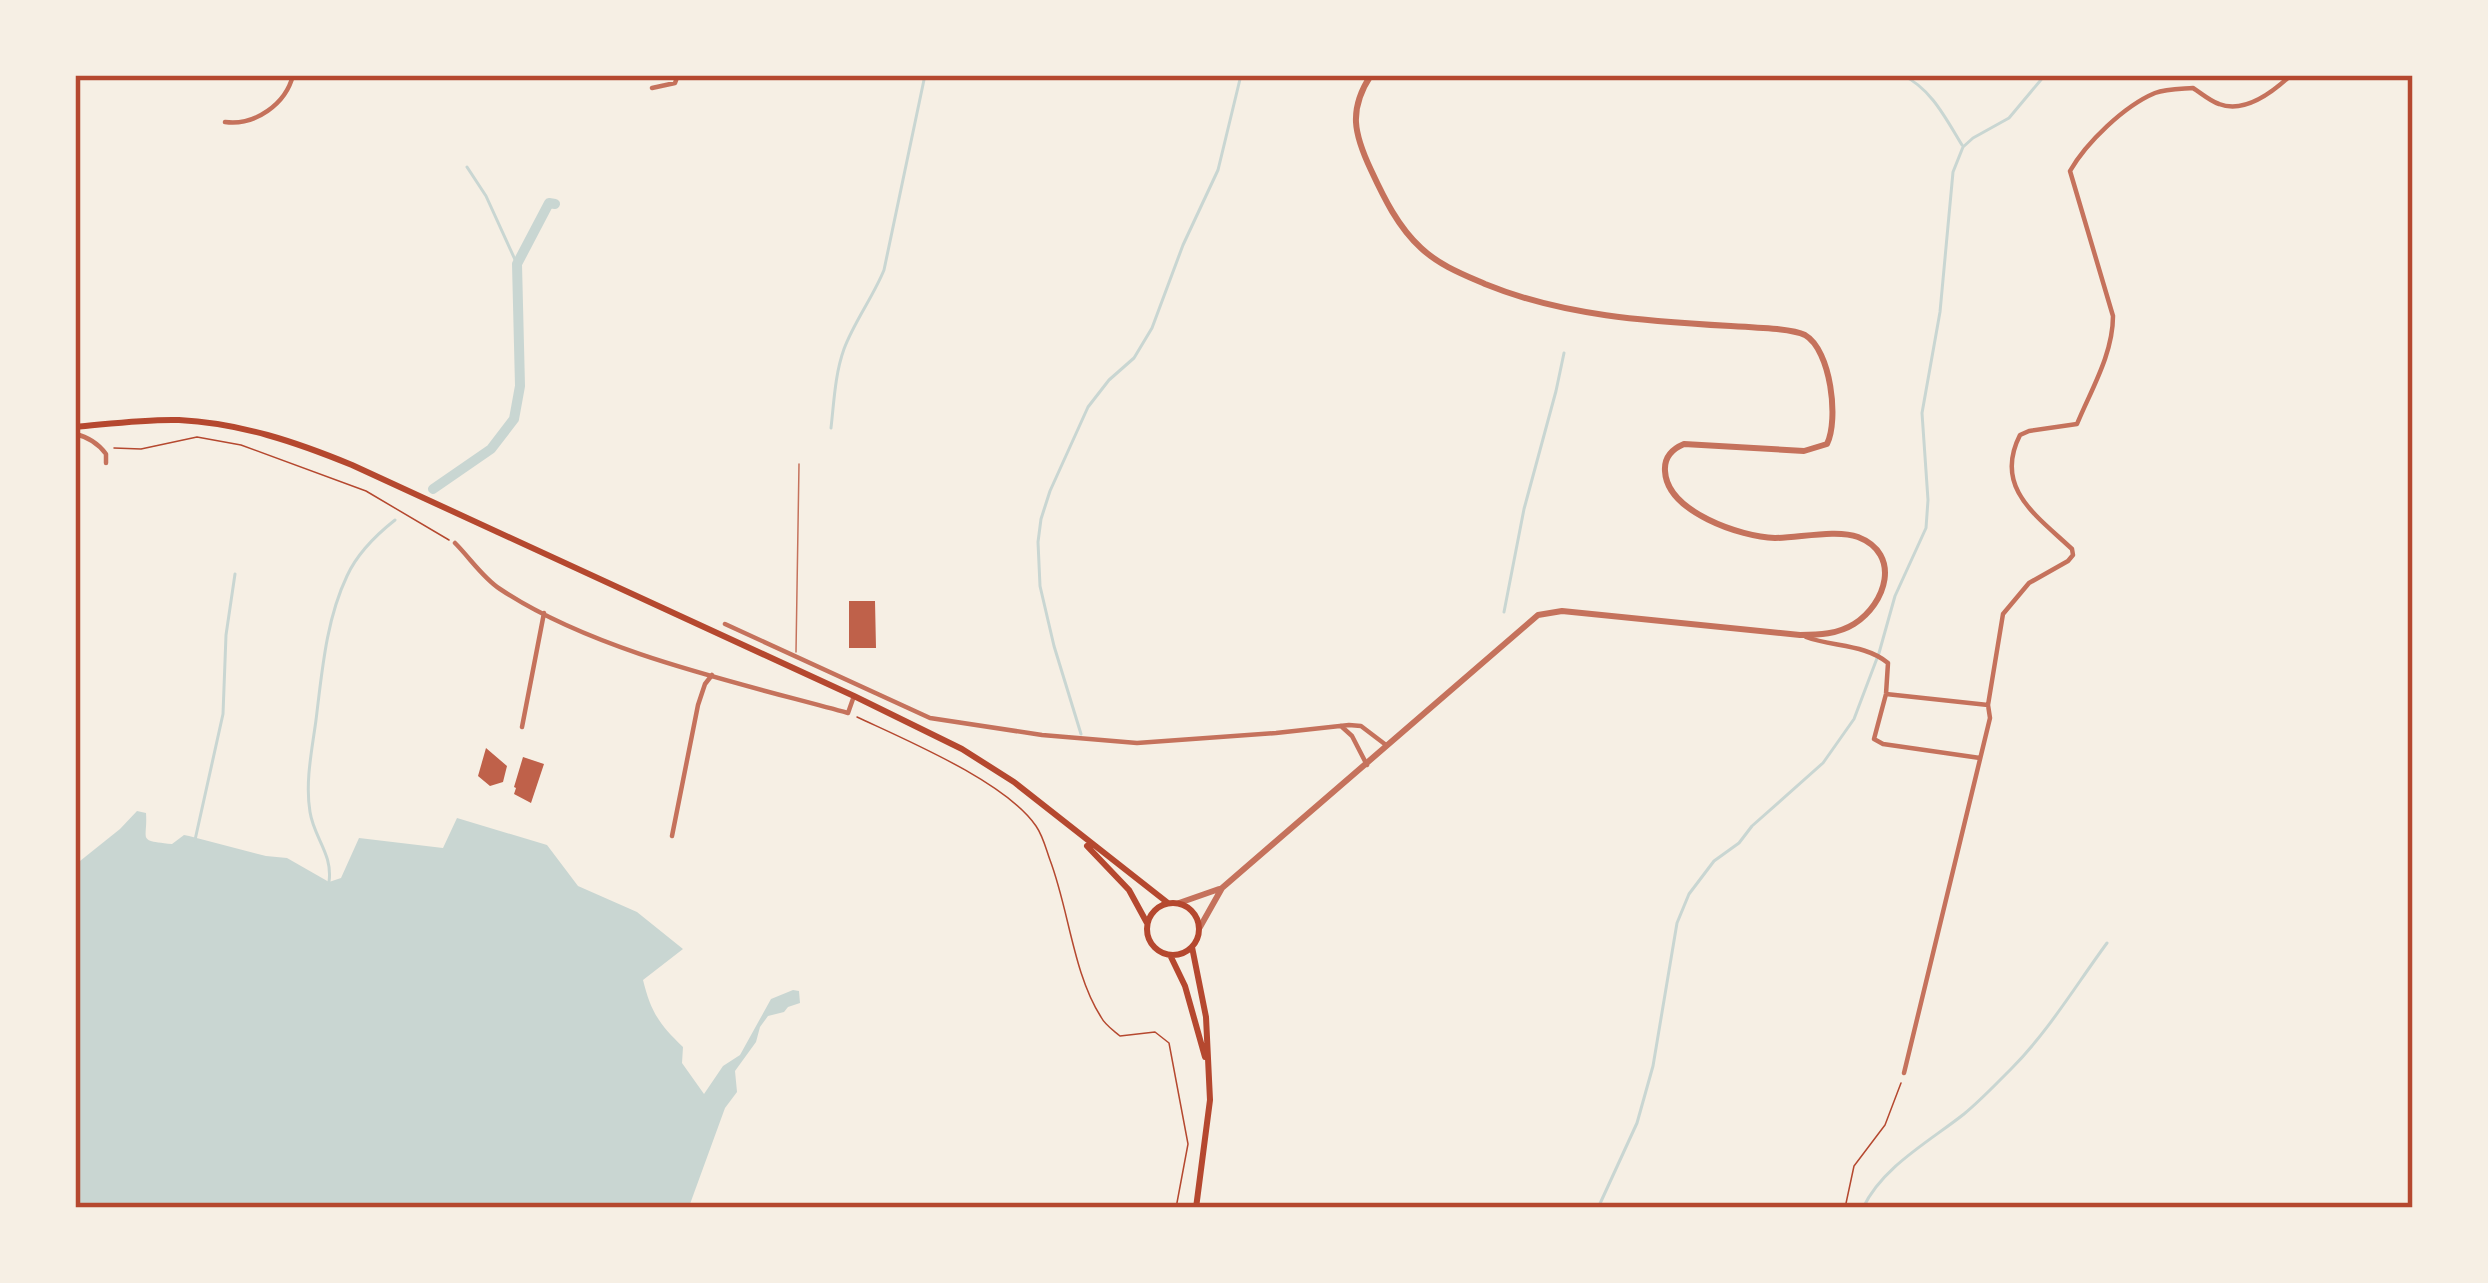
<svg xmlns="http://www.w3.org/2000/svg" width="2488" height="1283" font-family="Poppins,sans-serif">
<rect width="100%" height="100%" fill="#f6efe4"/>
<path fill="#c9d6d2" d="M137,811L146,813C148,841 136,840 172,844L184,835L189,836L266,856L287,858L329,882L341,878L359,838L443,848L457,818L547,845L578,886L637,912L683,949L643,980C651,1012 659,1024 683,1047L682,1063L704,1094L723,1066L740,1055L771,999L793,990L799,991L800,1003L788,1007L784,1012L768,1016L760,1027L756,1042L735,1071L737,1092L725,1108L690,1204L693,1208H75V865L120,829Z"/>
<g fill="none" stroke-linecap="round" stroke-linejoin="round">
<path stroke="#c9d6d2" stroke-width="3" d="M1902,75C1931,88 1946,119 1962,145
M467,167L486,196L517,264
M831,428C834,402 835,374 844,349C854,322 873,297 884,270L925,75
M1504,612L1524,509L1556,391L1564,353
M1081,734L1054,646L1040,586L1038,542L1041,519L1050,491L1088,407L1109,380L1134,358L1152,328L1183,245L1218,170L1241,75
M195,840L223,714L226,635L235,574
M329,882C333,854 314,838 310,812C305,782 312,750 316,720C322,672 326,620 347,576C357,554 376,535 395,520
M1598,1208L1637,1123L1653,1066L1677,923L1689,894L1714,861L1739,843L1752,826L1823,763L1854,719L1879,653L1895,596L1926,528L1928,500L1922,413L1940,312L1953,172L1963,147L1973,138L2009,118L2045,75
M1863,1208C1882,1167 1930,1141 1964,1114C1981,1100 1996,1084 2011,1069C2048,1032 2076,985 2107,943"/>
<path stroke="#c9d6d2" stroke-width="10" d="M433,489L491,449L514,419L520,386L517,264L549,203L555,204"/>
</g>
<path fill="#bf614a" d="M849,601H875L876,648H849Z
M486,748L507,766L503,782L490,786L478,776Z
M523,757L544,764L531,803L514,794L516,788L514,787Z"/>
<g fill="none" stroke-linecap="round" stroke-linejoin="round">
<path stroke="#b5482f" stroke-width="1.5" d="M114,448L141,449L197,437L241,445L366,491L449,540
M857,717C906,740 1006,782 1036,826C1043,836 1046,849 1050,860C1069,910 1073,973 1101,1017C1105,1025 1113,1030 1120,1036L1155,1032L1169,1043L1188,1144L1176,1208
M1845,1208L1854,1166L1885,1125L1901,1083"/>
<path stroke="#c5725c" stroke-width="1.5" d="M796,652L799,464"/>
<path stroke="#c5725c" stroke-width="4.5" d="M652,88L675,83L678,75
M225,122C255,126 286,104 293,75
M2413,270V269
M75,434C88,437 98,443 106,454V463
M455,543C470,558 483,578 500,589C594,652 739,683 848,713L854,696
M725,624L930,718L1042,735L1137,743L1276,733L1349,725L1361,726L1386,745
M1806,637C1833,647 1865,644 1888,663L1886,694L1874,739L1883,744L1980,758
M1886,694L1988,705
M1341,726L1352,736L1367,765
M522,727L544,613
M672,836L698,705L705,684L712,675
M1904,1073L1990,718L1988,705L2003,614L2029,583L2068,561L2073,555L2072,549C2037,516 1993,488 2020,435L2029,431L2077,424C2091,390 2113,354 2113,316L2070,171C2086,143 2124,106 2155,93C2166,89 2181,89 2193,88C2201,93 2210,101 2219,104C2245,114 2273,92 2291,75"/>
<path stroke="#c5725c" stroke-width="6" d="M1179,903L1219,889
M1200,927L1222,888L1538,615L1562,611L1800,635C1819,635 1838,634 1854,624C1886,604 1902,554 1858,537C1837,529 1798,538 1775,538C1741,537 1667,512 1665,471C1664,457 1672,449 1684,444L1804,451L1827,444C1839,420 1831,350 1805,335C1797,331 1786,330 1777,329C1678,322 1578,322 1485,284C1462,274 1439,265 1421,248C1398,227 1384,198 1371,170C1354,134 1348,110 1371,75"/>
<path stroke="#b5482f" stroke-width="6" d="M75,427C109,424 144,419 179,420C240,423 296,442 352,465L854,696L962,749L1014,782L1168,903
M1087,846L1129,890L1147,923
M1147 929a26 26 0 1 1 52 0a26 26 0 1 1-52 0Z
M1192,947L1206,1017L1210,1100L1196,1208
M1171,957L1185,986L1205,1057"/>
</g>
<rect width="2488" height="1283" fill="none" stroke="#f6efe4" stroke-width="156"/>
<rect x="78" y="78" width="2332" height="1127" fill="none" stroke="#b5482f" stroke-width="4.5"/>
</svg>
